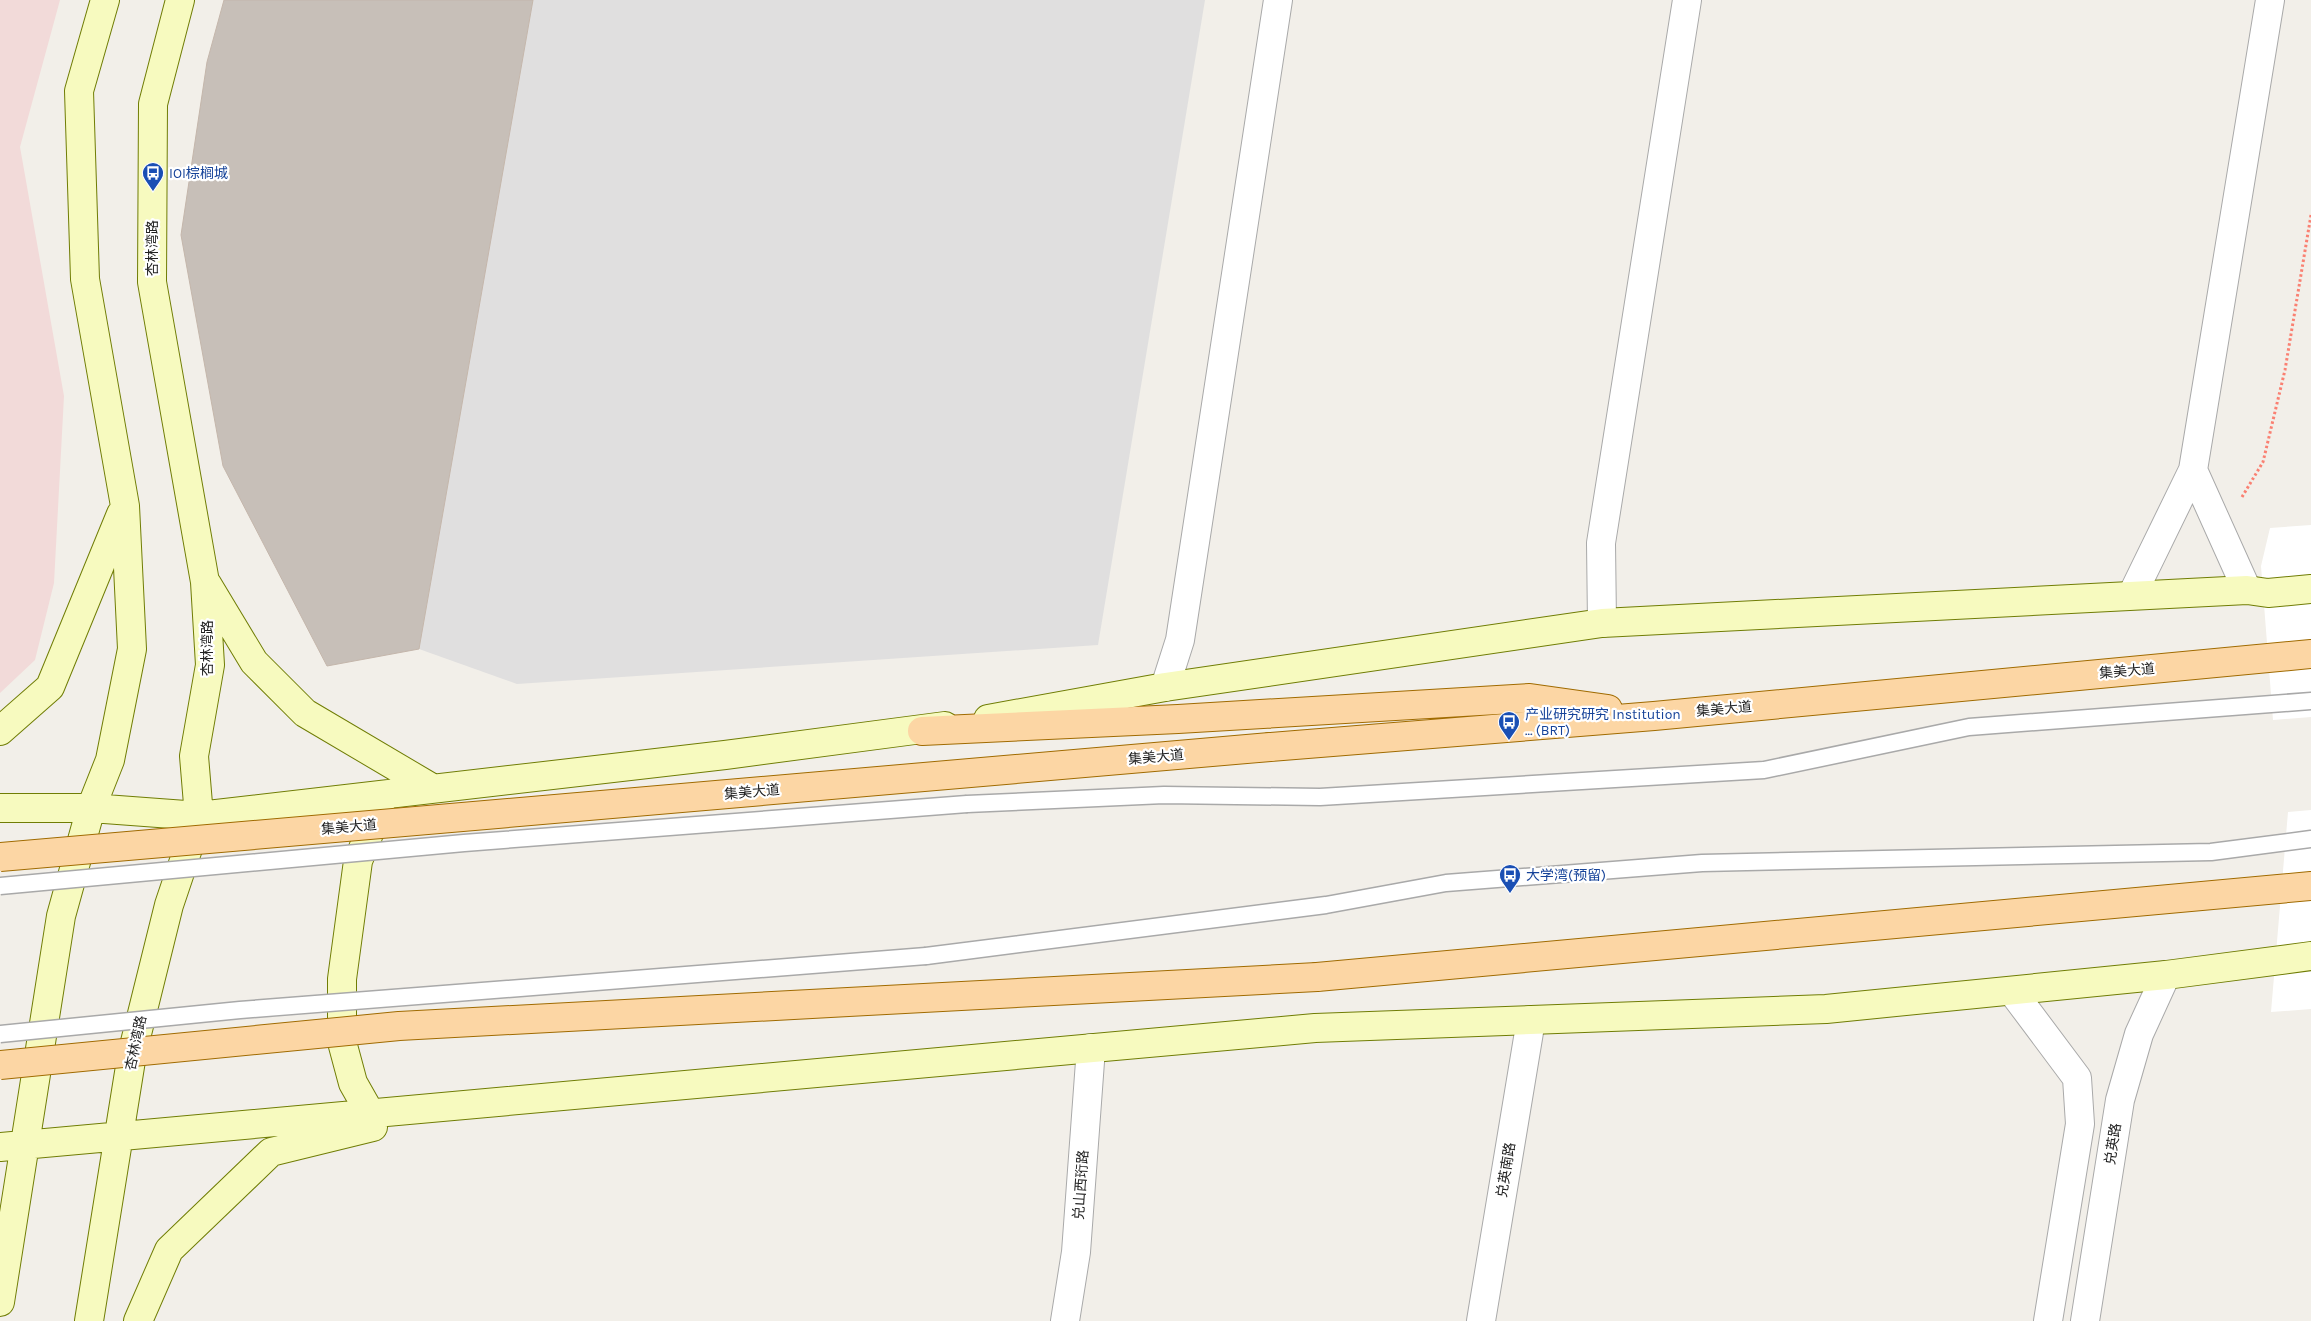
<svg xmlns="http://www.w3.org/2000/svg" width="2311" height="1321" font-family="Karla,'Noto Sans SC',sans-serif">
<rect width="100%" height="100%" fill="#f2efe9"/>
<path fill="#e0dfdf" d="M533,0H1205L1098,645L517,684L419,649Z"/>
<path fill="#f2dad9" d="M0,0H60L20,147L64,396L54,583L35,660L0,693Z"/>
<path fill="#fff" d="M2311,525V717L2273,720L2261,566L2270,528Z
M2311,810V1009L2271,1012L2288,812Z"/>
<path fill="#c7bfb8" stroke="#c4b6ab" d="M224,0H533L419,649L327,666L223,466L181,235L207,62Z"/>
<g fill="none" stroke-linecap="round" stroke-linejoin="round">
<g stroke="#a9a9a9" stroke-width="19">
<path id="service" d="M967,804L1164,795L1320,797L1764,770L1969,727L2311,701
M926,956L1326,905L1446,883L1702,863L2211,852L2311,839"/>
</g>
<g stroke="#a9a9a9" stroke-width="30">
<path id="minor" d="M2193,470L2270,0
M2132,595L2193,470L2247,590
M1602,623L1601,543L1687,0
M1165,687L1180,640L1278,0
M1065,1321L1076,1252L1091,1048
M1481,1321L1531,1020"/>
</g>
<g stroke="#a9a9a9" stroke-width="30">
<path id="tertiary" d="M2012,991L2077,1078L2080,1124L2048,1321
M2085,1321L2120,1100L2139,1034L2166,975"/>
</g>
<g stroke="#707d05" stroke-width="30">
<path id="secondary" d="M207,584L254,662L305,713L432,788
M988,719L1165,687L1602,623L2247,590L2268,593L2311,589
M0,731L50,687L121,514
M0,808H91L199,816L725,755L945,726
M370,1113L353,1083L342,1042V979L358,861L380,806
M0,1147L1315,1028L1826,1009L2166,975L2311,956
M0,1302L61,916L91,808L110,760L132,649L125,506L85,279L79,91L105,0
M89,1321L132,1054L169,905L199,816L194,756L210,665L205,582L152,282L153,104L180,0
M138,1321L169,1250L271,1152L373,1127"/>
</g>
<g stroke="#a06b00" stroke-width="30">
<path id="primary" d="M922,731L1178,719L1530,698L1608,709
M1270,747L1654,716L2311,654
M1317,977L2311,886"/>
</g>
<path stroke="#fa8072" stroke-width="3" stroke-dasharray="2.5 2.5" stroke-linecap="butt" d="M2242,497L2263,462L2285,370L2311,215"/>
<use href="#service" stroke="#fff" stroke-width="16"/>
<use href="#minor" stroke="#fff" stroke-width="28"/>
<use href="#tertiary" stroke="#fff" stroke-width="28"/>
<use href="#secondary" stroke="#f7fabf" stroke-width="28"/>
<use href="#primary" stroke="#fcd6a4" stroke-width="28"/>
<g stroke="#a9a9a9" stroke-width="19" stroke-linecap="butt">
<path id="service-bridge" d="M0,886L464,843L967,804
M0,1034L240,1010L926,956"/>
</g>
<g stroke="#a06b00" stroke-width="30" stroke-linecap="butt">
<path id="primary-bridge" d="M0,857L1270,747
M0,1065L399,1026L1317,977"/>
</g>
<use href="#service-bridge" stroke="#fff" stroke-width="16"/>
<use href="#primary-bridge" stroke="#fcd6a4" stroke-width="28"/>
</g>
<defs>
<g id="bus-pin" transform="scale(1.125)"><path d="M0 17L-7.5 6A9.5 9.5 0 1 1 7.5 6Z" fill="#1a4fb4" stroke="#fff"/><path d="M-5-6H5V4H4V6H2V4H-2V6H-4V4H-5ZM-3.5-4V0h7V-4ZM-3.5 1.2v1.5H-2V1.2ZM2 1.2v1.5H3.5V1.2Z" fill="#fff"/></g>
</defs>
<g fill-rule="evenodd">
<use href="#bus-pin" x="153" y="173"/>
<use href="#bus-pin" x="1509" y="722"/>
<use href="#bus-pin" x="1510" y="875"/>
</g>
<g text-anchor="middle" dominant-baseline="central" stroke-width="4.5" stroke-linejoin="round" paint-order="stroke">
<g font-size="14" fill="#164399" stroke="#fff" text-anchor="start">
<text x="169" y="173">IOI棕榈城</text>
<text x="1525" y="714">产业研究研究 Institution<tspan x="1525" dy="16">... (BRT)</tspan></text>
<text x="1526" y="875">大学湾(预留)</text>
</g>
<g font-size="14" fill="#222" stroke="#fff">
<text transform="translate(152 248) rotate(-90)">杏林湾路</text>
<text transform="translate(207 648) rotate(-90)">杏林湾路</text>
<text transform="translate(2127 671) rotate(-5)">集美大道</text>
<text transform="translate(1724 709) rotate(-5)">集美大道</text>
<text transform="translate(1156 757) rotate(-5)">集美大道</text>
<text transform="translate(752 792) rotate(-5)">集美大道</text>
<text transform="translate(349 827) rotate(-5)">集美大道</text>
<text transform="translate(136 1043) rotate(-78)">杏林湾路</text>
<text transform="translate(2113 1144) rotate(-81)">兑英路</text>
<text transform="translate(1506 1170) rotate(-81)">兑英南路</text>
<text transform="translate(1081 1185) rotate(-86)">兑山西珩路</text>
</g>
</g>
</svg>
